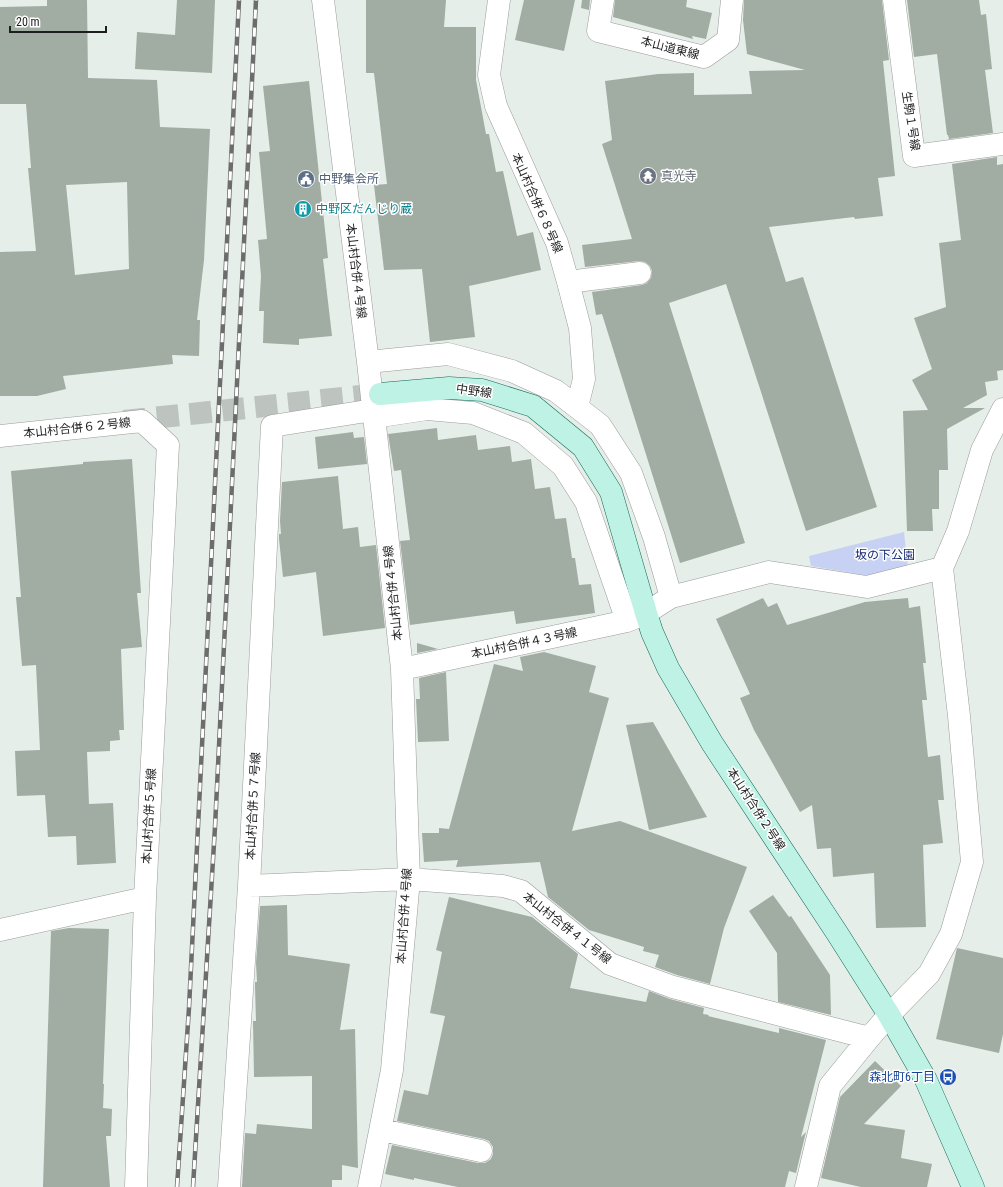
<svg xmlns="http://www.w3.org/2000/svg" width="1003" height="1187" font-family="'Roboto Condensed','Noto Sans JP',sans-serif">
<rect width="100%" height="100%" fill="#e5eee8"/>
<path fill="#c6d1f3" d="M904,532L908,568L869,576L811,566L809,556Z"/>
<path fill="#a1aca3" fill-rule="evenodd" d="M47,0H87L88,78L157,80L160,127L210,129L204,260L197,320H200L199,356L172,355L173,364L63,376L66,389L37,396H0V252L36,251L28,168H31L26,104H0V7L47,6ZM127,182L129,269L75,275L66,185Z
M177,0H215L212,73L135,69L137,32L175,35Z
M366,0H446L444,27H476V80L486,134H489L496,172L503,171L517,236L533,232L541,270L469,286L475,337L430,342L422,269L384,270L374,185L387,184L374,73H366Z
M524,0H575L564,51L515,40Z
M582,0H590L589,10L581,8Z
M615,0H687L686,7L712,13L706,39L692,36L693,39L613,17Z
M744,0H882L889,60L883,61L895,176L878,178L883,216L855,219L854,217L769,227L786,282L803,277L877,507L806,531L726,284L669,303L745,543L680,563L602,314L596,315L592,292L642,285L647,283L651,278L652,271L650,266L645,262L639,261L585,267L582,245L632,239L602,144L612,140L605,81L658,74L694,73V95L752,94L749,71L805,70L747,54L743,20Z
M907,0H979L981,15L986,14L992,69L985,70L993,133L949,139L948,135H947L937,54L914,57Z
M309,81L328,258L323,259L332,336L299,339V345L263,343L264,311H259L261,276L258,240L267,239L259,152L270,151L263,86Z
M997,157V165L1003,164V370L997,371L998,380L985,382L987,395L963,408H985L947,429L948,470H939V509H932L933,531H907L903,411L928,410L912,380L932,369L914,318L946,307L939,243L961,240L952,164Z
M437,428L438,440L476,435L478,450L510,446L512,462L531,459L535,489L550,487L555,519L566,518L572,558H575L579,585L591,584L595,613L516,624L514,611L410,625L400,541L410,540L401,470L394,471L388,434Z
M353,432L354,438L364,437L367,464L318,469L315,437Z
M132,459L141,593H137L142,647L121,649L124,730H119L120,740L110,741V751L87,752L89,804L113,803L116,863L77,865L76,836L48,837L45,795L17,796L15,751L40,750L36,665L22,666L16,597H21L11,471L83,464V462Z
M338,476L343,529L358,527L360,547L376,545L385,628L323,636L316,572L283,577L279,539V534H281L280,521L282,482Z
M763,598L768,607L777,603L787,625L865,602L908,598L909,608L920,606L926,663H923L927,700H922L928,757L940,755L944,800H938L943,843L923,845L926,927L876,928L874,873L833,877L831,848L817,849L812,805L800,812L754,730L740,698L750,694L716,619Z
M417,643L438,649L417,653Z
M544,652L596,666L589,692L609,698L572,831L620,821L747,867L724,928L710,984L677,975L655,967L659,955L643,951L644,947L589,930L548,897L540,862L456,867L458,860L424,862L422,833H439V828L449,829L494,664L523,671L520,657Z
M446,672L449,741L418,742L416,699H420L419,678Z
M653,722L707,817L649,830L626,725Z
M773,895L789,917L791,916L830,975L831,1015L778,1002L777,953L749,911Z
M449,897L532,917L578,954L570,988L646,1002L649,991L670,999L704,1008L703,1014L709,1015L708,1016L779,1033V1028L826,1040L801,1137L806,1132L796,1173L789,1171L785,1187H458L414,1178V1180L385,1174L392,1145L478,1163H485L491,1159L493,1154V1147L489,1141L484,1139L397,1121L404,1090L428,1095L445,1016L430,1013L442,952L436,950Z
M287,905L288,955L350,964L340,1030L355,1029L358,1168L342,1165V1180H332V1187H242L245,1133L256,1134L257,1124L312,1129V1076L254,1077L253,1021H256L255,986V982H257L256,963L260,906Z
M69,928L109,929L103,1084H104L103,1108L112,1109L111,1136H106L110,1187H43L51,931Z
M957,948L1003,958V1034L999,1053L936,1039Z
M875,1061L901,1086L864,1124L905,1130L901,1158L932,1164L927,1187H861L821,1178L840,1097Z"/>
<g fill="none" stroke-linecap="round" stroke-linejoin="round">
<path stroke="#bdc4c0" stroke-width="22" stroke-dasharray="22 11" stroke-linecap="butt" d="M124,421L380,394"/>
<g stroke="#9b9b9b" stroke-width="23">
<path id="street" d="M323,0L368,362L402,669L409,879L392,1070L369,1187
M499,0L489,75L496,106L557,243L568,282L580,328L584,379L577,407
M603,0L598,31L704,57L728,40L732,0
M894,0L914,156L1003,144
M568,282L640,273
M368,362L448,354L512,371L556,391L600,425L631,473L654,537L671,597
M374,417L427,409L473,413L524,433L563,466L586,502L627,621
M0,436L142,421L168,445L145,898L136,1187
M402,669L627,621L646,613L671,597L769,572L867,587L942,568
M249,886L409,879L503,886L521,891L610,964L673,987L869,1038L889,1015L929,974L951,934L972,862L959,716L942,568L958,531L982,450L1003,409
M0,930L145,898
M381,1130L481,1151
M229,1187L249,886L272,426L373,410
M806,1187L830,1086L869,1038"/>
</g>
<g stroke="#116957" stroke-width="23">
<path id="secondary" d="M380,394L449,388L482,390L533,406L583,447L611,492L646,613L652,632L668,668L712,743L837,933L889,1015L926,1080L973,1187"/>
</g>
<use href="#street" stroke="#fff" stroke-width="22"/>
<use href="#secondary" stroke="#bef2e5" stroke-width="22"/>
<g stroke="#6c6c6c" stroke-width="4.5">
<path id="rail" d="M177,1187L189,1008L239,0
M193,1187L215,827L256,0"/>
</g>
<use href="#rail" stroke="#fff" stroke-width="3" stroke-dasharray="9" stroke-linecap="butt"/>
</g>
<defs>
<g id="temple-disc" transform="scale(0.9)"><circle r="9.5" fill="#6b7280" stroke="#fff"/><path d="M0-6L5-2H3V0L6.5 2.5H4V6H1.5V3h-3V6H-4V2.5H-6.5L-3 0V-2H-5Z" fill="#fff"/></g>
<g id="civic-disc" transform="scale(0.9)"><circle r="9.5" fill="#5c6f8a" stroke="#fff"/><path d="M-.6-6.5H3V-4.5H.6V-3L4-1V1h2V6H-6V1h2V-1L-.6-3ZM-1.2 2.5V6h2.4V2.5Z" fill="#fff"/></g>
<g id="building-disc" transform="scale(0.9)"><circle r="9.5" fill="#0f9aa8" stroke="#fff"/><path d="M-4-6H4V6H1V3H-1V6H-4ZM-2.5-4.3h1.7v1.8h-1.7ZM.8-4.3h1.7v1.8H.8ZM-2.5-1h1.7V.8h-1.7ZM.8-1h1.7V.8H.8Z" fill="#fff"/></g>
<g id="bus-disc" transform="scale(0.9)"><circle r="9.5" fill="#1a4fb4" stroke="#fff"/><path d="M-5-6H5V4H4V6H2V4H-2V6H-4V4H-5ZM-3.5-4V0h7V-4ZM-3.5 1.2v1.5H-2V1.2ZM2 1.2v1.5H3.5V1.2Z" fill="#fff"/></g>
</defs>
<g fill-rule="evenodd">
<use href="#temple-disc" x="648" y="176"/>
<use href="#civic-disc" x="306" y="179"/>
<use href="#building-disc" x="303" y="209"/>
<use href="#bus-disc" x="948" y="1077"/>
</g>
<g text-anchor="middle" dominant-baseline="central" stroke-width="3" stroke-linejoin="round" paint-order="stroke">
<g font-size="12" fill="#1e1e1e" stroke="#fff">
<text transform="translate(670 48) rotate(14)">本山道東線</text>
<text transform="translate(911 121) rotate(81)">生駒１号線</text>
<text transform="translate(537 203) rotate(66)">本山村合併６８号線</text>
<text transform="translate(356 271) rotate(83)">本山村合併４号線</text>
<text transform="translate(474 391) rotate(8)">中野線</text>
<text transform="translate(77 428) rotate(-6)">本山村合併６２号線</text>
<text transform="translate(393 593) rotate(-96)">本山村合併４号線</text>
<text transform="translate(524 643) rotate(-12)">本山村合併４３号線</text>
<text transform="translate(253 806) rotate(-87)">本山村合併５７号線</text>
<text transform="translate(756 809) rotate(57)">本山村合併２号線</text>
<text transform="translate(149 816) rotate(-87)">本山村合併５号線</text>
<text transform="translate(404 916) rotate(-86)">本山村合併４号線</text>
<text transform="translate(567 928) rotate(38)">本山村合併４１号線</text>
</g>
<g font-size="12" fill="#5b616d" stroke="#fff" text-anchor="start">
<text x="661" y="176">真光寺</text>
</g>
<g font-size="12" fill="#4e5e75" stroke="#fff" text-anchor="start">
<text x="319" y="179">中野集会所</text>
</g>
<g font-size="12" fill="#0d838f" stroke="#fff" text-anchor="start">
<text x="316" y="209">中野区だんじり蔵</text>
</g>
<g font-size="12" fill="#172c70" stroke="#fff">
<text x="885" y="555">坂の下公園</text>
</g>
<g font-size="12" fill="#164399" stroke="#fff" text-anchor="end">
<text x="935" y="1077">森北町6丁目</text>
</g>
</g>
<path d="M10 26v6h96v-6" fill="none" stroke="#1e1e1e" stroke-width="2"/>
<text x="16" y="26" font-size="12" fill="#1e1e1e" stroke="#ffffff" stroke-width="3" paint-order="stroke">20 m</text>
</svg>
